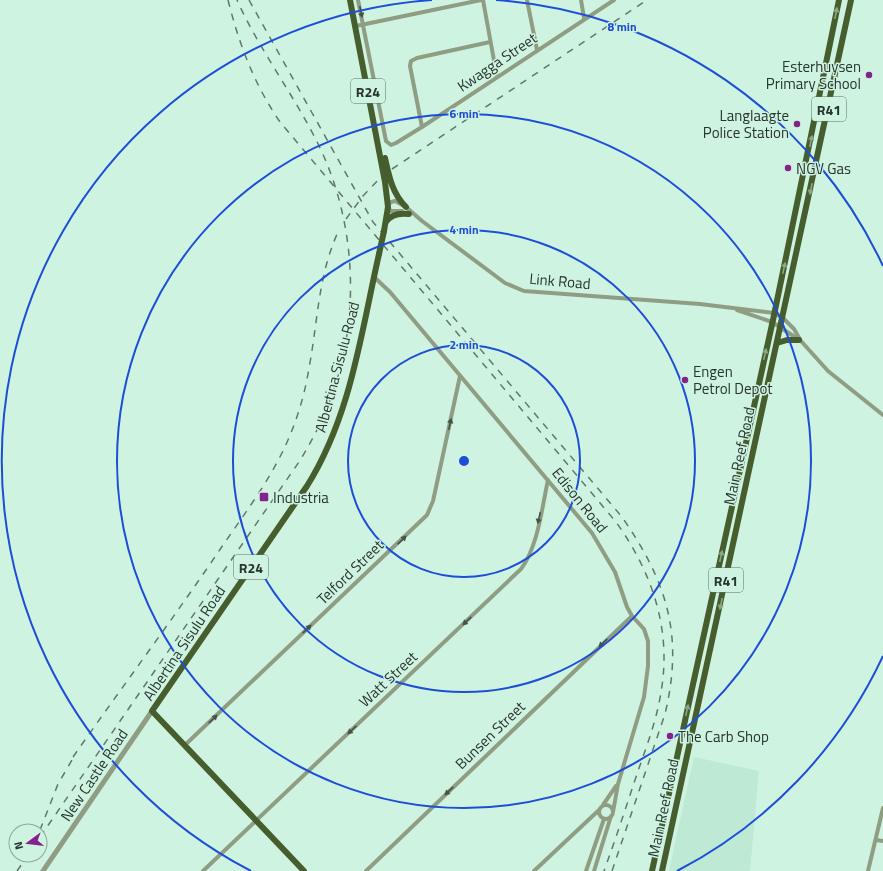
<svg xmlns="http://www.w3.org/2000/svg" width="883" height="871" font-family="'Titillium Web',sans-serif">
<rect width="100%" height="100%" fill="#cff3e1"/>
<path fill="#bee9d4" d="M694,757L759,771L750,871H669Z"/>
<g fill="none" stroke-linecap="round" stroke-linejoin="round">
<path stroke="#8f9d83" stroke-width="4" d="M358,0L386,141L391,145L396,143L422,127L614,0
M483,0L497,77
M527,0L537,50
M581,0L584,18
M356,26L481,0
M422,127L410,66L411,61L417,58L490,42
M388,205L391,202L395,201L406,207L422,221L505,283L524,291L700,304L774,313L783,318L794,329L801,341L828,371L883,415
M388,208L391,211H402
M374,277L390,292L592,533L615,572L627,607L632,616L644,629L648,641V666L644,697L618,784L613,812
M737,310L772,322L798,339
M185,745L427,515L433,501L460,376
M599 812a7 7 0 1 1 14 0a7 7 0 1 1-14 0Z
M603,805L616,786
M876,840L883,841
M203,871L521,569C538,547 542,507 548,480
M366,871L632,616
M534,871L599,810
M586,871L604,819
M594,871L611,816
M868,871L883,808"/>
<path stroke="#8f9d83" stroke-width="5" d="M43,871L152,711"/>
<path stroke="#465e2e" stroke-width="6" d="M350,0L385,182L388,207L384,231
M385,158C389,176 392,193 406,207
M386,222C391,214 401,213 409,214
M777,343L787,340H799
M304,871L152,711L307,486C351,416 361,333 379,254
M652,871L773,320L839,0
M662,871L851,0"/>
<path stroke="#61776c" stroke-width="1.5" stroke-dasharray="7 7" stroke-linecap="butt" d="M228,0C239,44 254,84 280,122L616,522C652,572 672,630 661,692C657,719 647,745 638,771C627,804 616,838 604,871
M249,0L373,222L622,517C667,582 684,635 665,714L612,871
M392,169L647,0
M346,219L363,196L380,178
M73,757C122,687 173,619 221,548C245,513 271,479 288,440C298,417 305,393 309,368C318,321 318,274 339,230
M40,830L58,784L72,760
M40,837L301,459C314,437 326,414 334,389C362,306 354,210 313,134C289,88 258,47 237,0
M17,871L28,855"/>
<path stroke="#465e2e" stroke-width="6" d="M379,254L384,231"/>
</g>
<defs><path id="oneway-solid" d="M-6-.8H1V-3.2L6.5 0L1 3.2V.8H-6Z"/></defs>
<g fill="#465448">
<use href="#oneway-solid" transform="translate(361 12) rotate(78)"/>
<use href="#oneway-solid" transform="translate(450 424) rotate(-78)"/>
<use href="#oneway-solid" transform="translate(539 518) rotate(103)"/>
<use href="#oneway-solid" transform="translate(402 540) rotate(-44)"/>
<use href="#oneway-solid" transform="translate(467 621) rotate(137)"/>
<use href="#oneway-solid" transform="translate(307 629) rotate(-44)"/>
<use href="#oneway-solid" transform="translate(603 643) rotate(136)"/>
<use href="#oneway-solid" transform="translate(213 719) rotate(-44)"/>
<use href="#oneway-solid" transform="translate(352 730) rotate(137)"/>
<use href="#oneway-solid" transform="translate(449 791) rotate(136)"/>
</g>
<g fill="#8aa888">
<use href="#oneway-solid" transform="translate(836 13) rotate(-79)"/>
<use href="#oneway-solid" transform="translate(811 141) rotate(-78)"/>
<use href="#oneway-solid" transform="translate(811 189) rotate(102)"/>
<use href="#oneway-solid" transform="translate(784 268) rotate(-78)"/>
<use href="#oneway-solid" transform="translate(765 354) rotate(-77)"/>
<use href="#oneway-solid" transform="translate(721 556) rotate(-78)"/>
<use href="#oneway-solid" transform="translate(721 604) rotate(102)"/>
<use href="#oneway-solid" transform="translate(687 710) rotate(-78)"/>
</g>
<g fill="none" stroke="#1d4ed8" stroke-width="2">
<circle cx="464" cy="461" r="116"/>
<circle cx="464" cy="461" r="231"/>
<circle cx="464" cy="461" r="347"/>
<path d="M883 656A462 462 0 0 1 677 871M251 871A462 462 0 0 1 432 0M496 0A462 462 0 0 1 883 266"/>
</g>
<g fill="#85218b" stroke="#cff3e1" stroke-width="1.5">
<circle cx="869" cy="75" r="4"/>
<circle cx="797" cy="124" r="4"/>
<circle cx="788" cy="168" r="4"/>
<circle cx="685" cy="380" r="4"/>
<rect x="259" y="492" width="10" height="10" rx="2"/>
<circle cx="670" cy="736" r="4"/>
</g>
<g text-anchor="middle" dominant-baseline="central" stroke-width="3" stroke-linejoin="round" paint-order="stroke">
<g fill="#cff3e1" stroke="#596e64" stroke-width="1">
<rect x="351" y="79" width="34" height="24" rx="3"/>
<rect x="812" y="97" width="34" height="24" rx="3"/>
<rect x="234" y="555" width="34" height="24" rx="3"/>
<rect x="709" y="568" width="34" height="24" rx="3"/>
</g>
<g font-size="14" font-weight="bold" fill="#27352e">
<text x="368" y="91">R24</text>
<text x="829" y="109">R41</text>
<text x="251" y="567">R24</text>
<text x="726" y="580">R41</text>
</g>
<g font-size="15" fill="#27352e" stroke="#cff3e1">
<text transform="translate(497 62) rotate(-34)">Kwagga Street</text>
<text transform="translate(560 281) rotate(5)">Link Road</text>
<text transform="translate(337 367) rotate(-75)">Albertina Sisulu Road</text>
<text transform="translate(739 456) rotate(-78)">Main Reef Road</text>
<text transform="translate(580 500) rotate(51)">Edison Road</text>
<text transform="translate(350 572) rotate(-44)">Telford Street</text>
<text transform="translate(184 643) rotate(-56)">Albertina Sisulu Road</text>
<text transform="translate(388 679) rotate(-43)">Watt Street</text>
<text transform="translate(490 735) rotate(-44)">Bunsen Street</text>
<text transform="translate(94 775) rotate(-56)">New Castle Road</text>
<text transform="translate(663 808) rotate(-78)">Main Reef Road</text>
</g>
<g font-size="15" fill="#27352e" stroke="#cff3e1" text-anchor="start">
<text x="861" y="66" text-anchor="end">Esterhuysen<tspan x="861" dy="17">Primary School</tspan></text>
<text x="789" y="115" text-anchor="end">Langlaagte<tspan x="789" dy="17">Police Station</tspan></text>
<text x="796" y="168">NGV Gas</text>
<text x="693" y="371">Engen<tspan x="693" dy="17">Petrol Depot</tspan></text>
<text x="273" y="497">Industria</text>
<text x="678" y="736">The Carb Shop</text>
</g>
</g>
<circle cx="464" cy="461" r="6" fill="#1d4ed8" stroke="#cff3e1" stroke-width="2"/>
<g font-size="12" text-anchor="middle" font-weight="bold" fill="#1d4ed8" stroke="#cff3e1" stroke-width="3" stroke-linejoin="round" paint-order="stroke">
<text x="622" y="31">8 min</text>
<text x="464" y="118">6 min</text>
<text x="464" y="234">4 min</text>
<text x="464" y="349">2 min</text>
</g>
<g transform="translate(28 843) rotate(255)"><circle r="19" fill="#cff3e1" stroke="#8ca799"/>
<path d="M0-3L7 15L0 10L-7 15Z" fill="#85218b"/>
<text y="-6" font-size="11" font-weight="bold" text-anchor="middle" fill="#27352e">N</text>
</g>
</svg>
